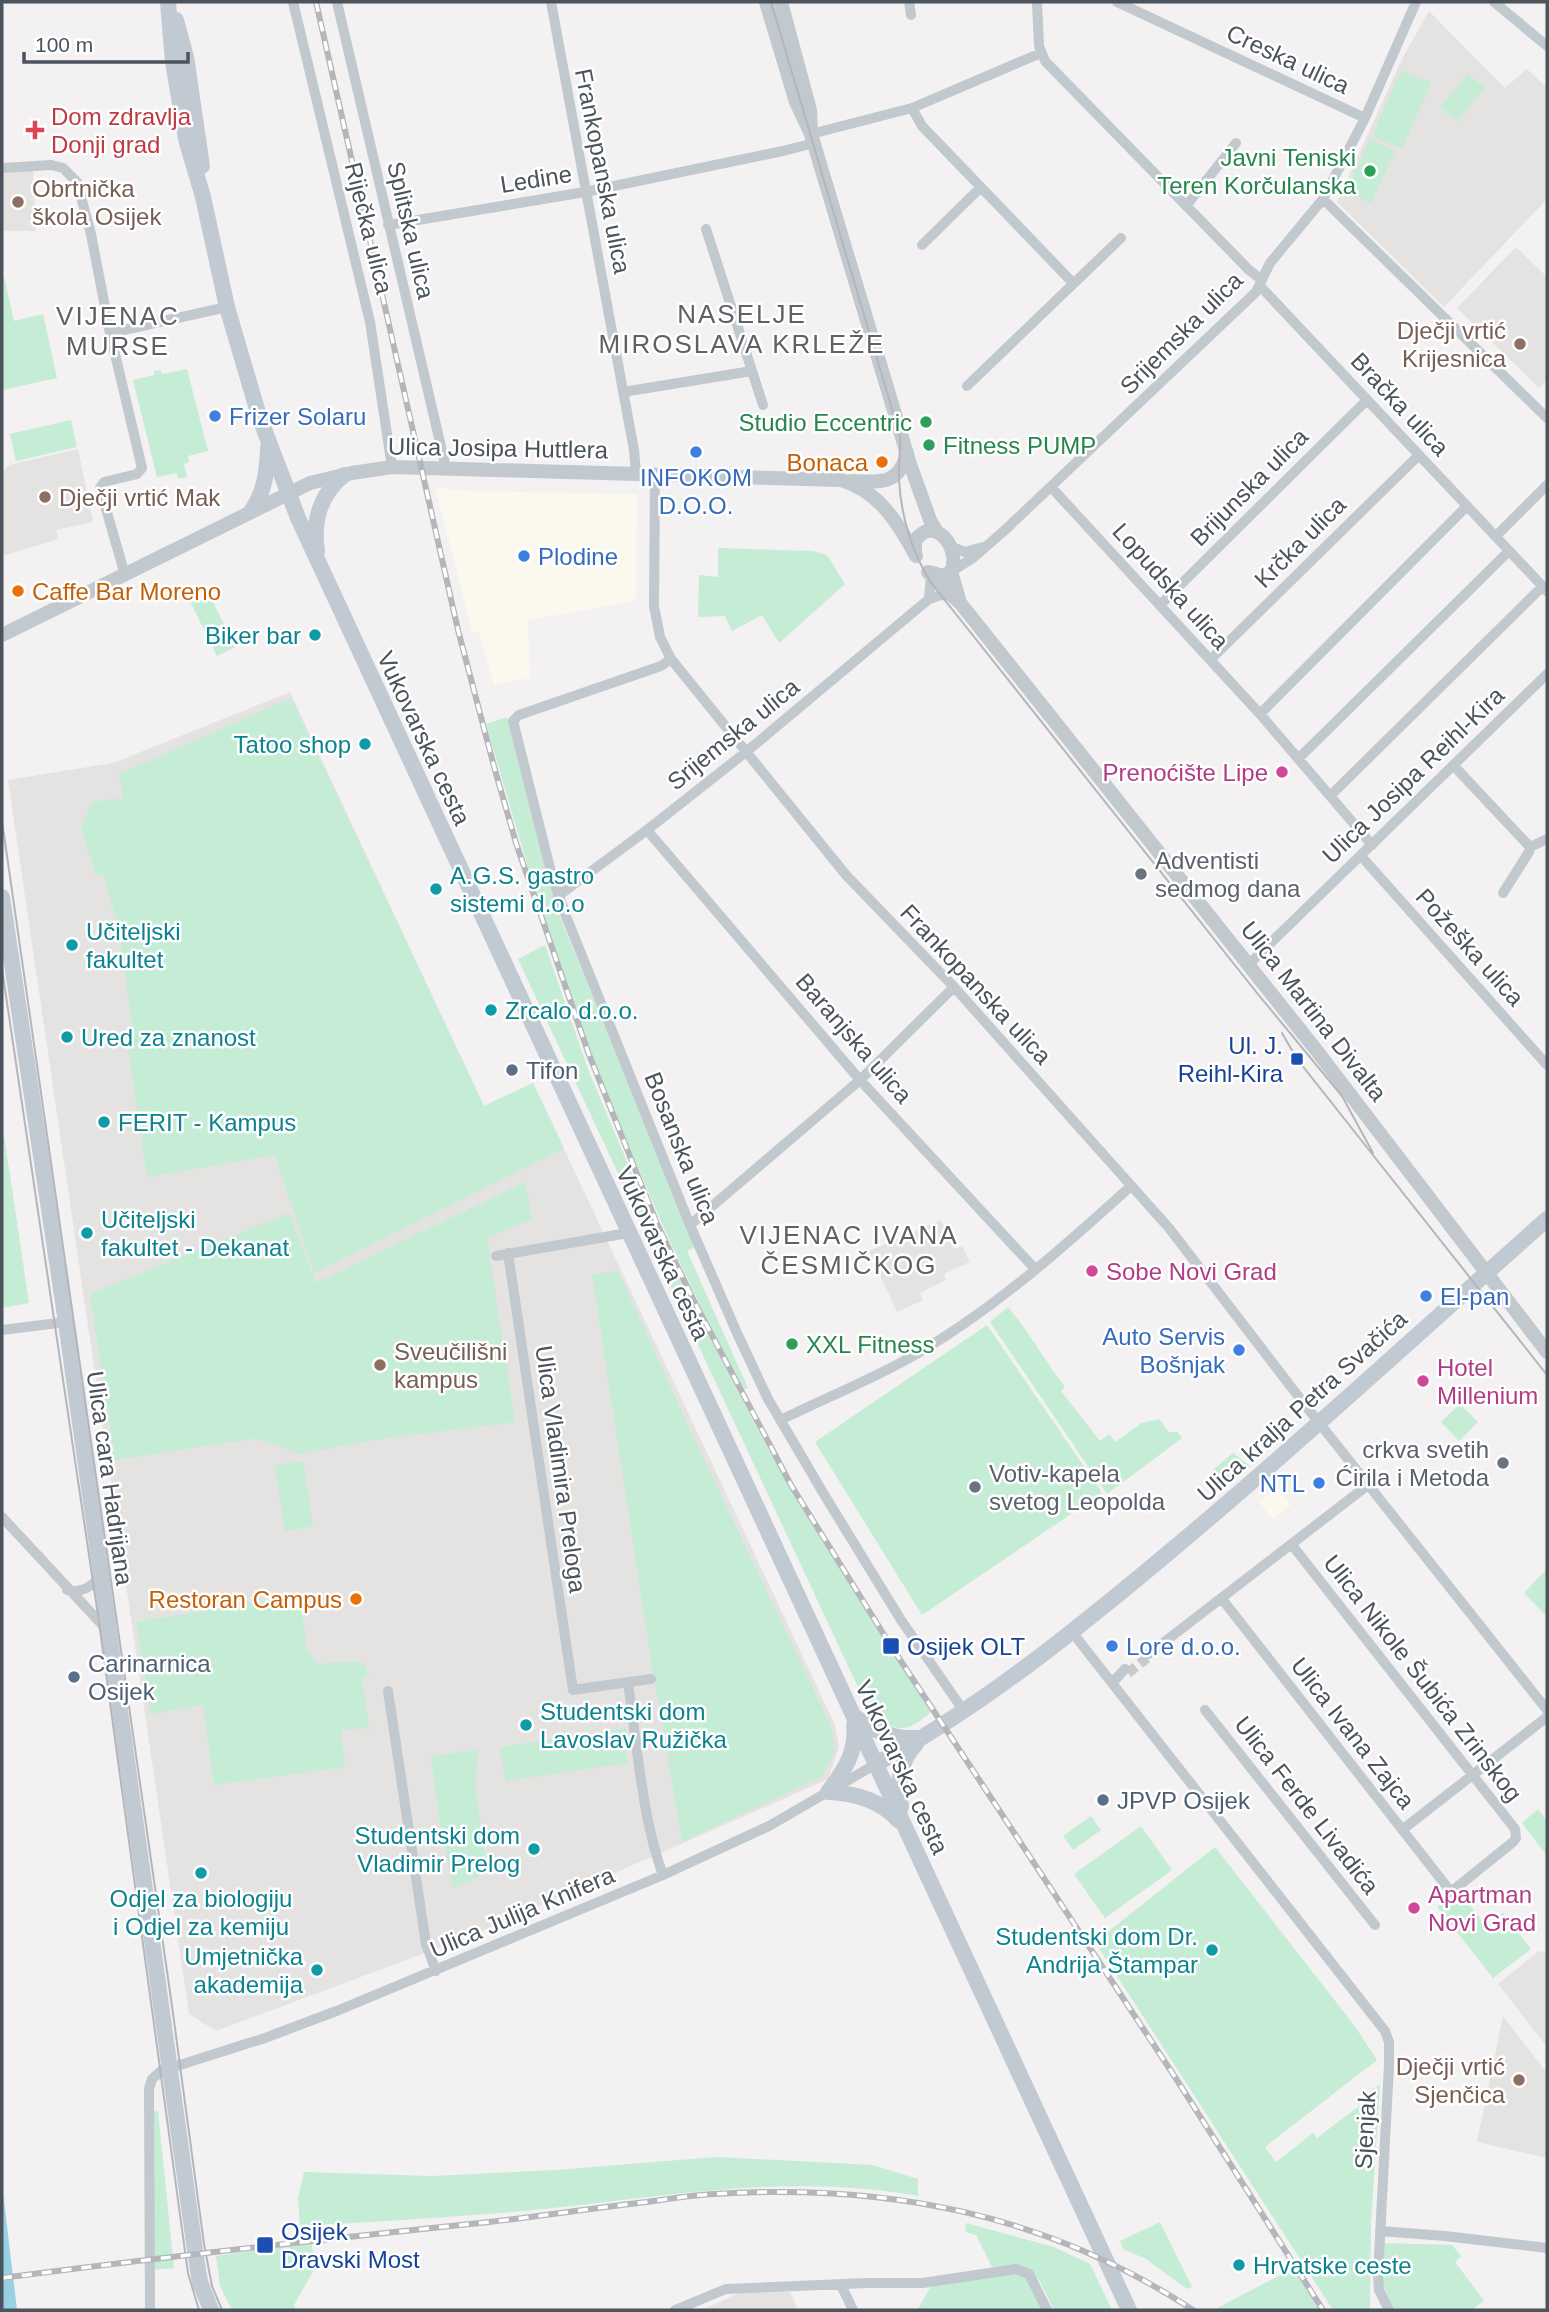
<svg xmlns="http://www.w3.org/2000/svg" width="1549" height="2312" font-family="Helvetica,sans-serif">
<rect width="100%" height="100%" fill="#f3f1f1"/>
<path fill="#fbf8ee" d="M435,487L464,491L637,494L636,601L528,620L530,678L494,685L479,633L472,631Z
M1278,1488L1291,1505L1273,1519L1259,1502Z"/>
<path fill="#e4e3e2" d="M1429,11L1505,88L1527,69L1547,88V199L1444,307L1337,202L1402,59Z
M33,169L36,231H2V173Z
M1516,247L1547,277V380L1539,388L1457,308Z
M78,449L93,522L56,530L58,539L2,556V473L9,465Z
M290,692L484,1106L533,1083L835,1725L839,1747L828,1779L788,1797L473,1935L216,2031L189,2014L8,780L113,763Z
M941,1220L954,1249L962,1246L970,1262L944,1274L946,1280L920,1293L923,1300L897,1312L869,1251Z
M1539,1951L1547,1952V2047L1498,1984Z
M1503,2016L1547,2073V2158L1477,2142Z
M790,2292L798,2310H702L739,2293Z"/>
<path fill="#c5ecd5" d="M1401,70L1431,83L1402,149L1372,136Z
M1468,74L1485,88L1457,121L1440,107Z
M1370,139L1395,151L1371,203L1346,192Z
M4,277L14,321L43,314L57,378L2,390V278Z
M187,369L208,451L188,456L189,462L184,464L187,477L178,479L177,473L157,477L133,380L154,375V371L160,370L162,374Z
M71,420L77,447L16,461L10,434Z
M718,548L813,551L827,555L845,584L779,643L762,615L732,631L725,616L698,617L699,575L718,577Z
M192,592L197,602L210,596L235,647L217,656L187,595Z
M291,698L484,1106L533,1083L564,1148L314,1273L275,1155L147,1177L126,1034L133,1032L119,929L103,874L96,875L81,827L92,802L123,798L119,774Z
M507,717L545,869L561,919L695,1247L687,1251L748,1388L743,1390L705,1316L667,1235L596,1070L530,874L486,724Z
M545,945L589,1072L649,1214L693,1305L769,1451L848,1582L931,1712C924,1718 913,1728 902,1728C879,1728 866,1700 856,1683L518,959Z
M2,1122L29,1303L2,1308Z
M525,1182L532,1219L487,1238L515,1422L373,1440L299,1454L257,1438L115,1460L90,1294L289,1213L316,1283Z
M618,1271L696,1443L832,1728L835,1752L821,1777L682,1842L649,1647L592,1274Z
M1008,1307C1029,1332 1045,1361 1065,1387L1061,1391L1100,1441L1109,1434L1115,1442L1142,1423L1159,1419L1169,1432H1177L1182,1438L1107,1494L990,1322Z
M987,1325L1102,1493L922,1615L815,1442Z
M1460,1404L1478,1422L1459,1441L1441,1422Z
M1233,1453L1250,1466L1231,1482H1221L1213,1470Z
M303,1461L313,1526L285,1531L275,1466Z
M1547,1569V1617L1524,1593Z
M294,1596L301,1604L307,1650L317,1664L359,1661L365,1665L369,1677L362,1678L369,1728L341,1730L345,1767L214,1785L203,1705L151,1714L136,1622Z
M626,1728L627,1763L506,1781L499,1747Z
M478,1750L475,1785L485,1856L478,1877L453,1888L438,1811L431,1756Z
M1538,1809L1547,1821V1856L1522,1823Z
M1091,1816L1101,1830L1073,1850L1063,1836Z
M1141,1826L1172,1870L1105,1918L1074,1874Z
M1215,1847L1354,2025L1377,2060L1265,2147L1276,2162L1313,2133L1317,2138L1375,2094L1372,2089L1380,2085L1371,2223L1370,2310H1333L1095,1942Z
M1458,1890L1486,1926L1503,1913L1531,1949L1493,1978L1437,1907Z
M158,2111L174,2268L153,2270V2112Z
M716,2157L872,2165L918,2179V2196C794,2173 667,2196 544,2209C463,2217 382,2221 300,2226L298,2198L304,2172L432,2176L557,2170Z
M1160,2222L1192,2287L1187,2289L1146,2259L1123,2249L1120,2241Z
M966,2223L1054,2247L1090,2264L1112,2310H1054C1033,2270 1040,2266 992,2267L976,2235L965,2232Z
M311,2243L316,2266L294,2305L296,2310H232L220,2286L216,2256Z
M1384,2243L1452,2245L1461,2256L1455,2262L1484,2301L1471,2310H1394L1382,2283Z
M1294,2268L1320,2310H1221L1217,2308Z
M1016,2272L1025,2275L1043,2310H917L932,2285Z"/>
<path fill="#97d1e4" d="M2,2184L17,2310H2Z"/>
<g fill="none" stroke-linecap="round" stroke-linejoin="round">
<path stroke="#c9cacc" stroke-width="10" stroke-dasharray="10 5" stroke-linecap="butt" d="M1128,1673L1147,1658"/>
<path stroke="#c1c8ce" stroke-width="10" d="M293,2L370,322L392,467
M337,2L446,468
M551,2L634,450L636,473
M909,2L911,15
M1037,2L1039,46L1045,61L1249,270L1262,280
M1117,2L1365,118
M1494,2L1547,46
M912,108L922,126L1073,283
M811,134L912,108L1041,53
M2,168L51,165L63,168L77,182L91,234L110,333L142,468L137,474L104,482L100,488L125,575
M1323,199L1547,418
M1186,206L1236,143
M388,225L585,192L783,151L814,143
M706,229L763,405
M922,245L981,187
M1260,286L1547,591
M110,333L227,307
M967,386L1121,238
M623,392L752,371
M655,474L654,606L660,637L671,659L846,875L954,987L1169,1228L1305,1405L1547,1710
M1051,487L1260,714L1372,845
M1496,536L1547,485
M952,547L965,552L983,547
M951,572L974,557L1005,530L1256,292L1270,263L1323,199L1365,118L1416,2
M931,575L929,599L941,595L953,596
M1161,604L1367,400
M671,659L661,666L519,715L513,721L552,876L566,916L690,1225L737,1333L768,1399L825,1496L901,1620L963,1710
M1210,660L1419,455
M1260,714L1467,506
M1298,759L1509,551
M1454,766L1530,847L1529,852L1503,893
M1330,796L1543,586
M647,830L860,1080L1035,1269
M1530,847L1547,839
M1361,856L1547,1065
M558,896L647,830L746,752L929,599
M1249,964L1547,674
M690,1225L860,1080L954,987
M508,1253L573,1690L651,1679
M496,1256L628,1233
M2,1330L66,1322
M781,1420C829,1396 879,1377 925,1349C1000,1304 1067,1244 1131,1186
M2,1517L109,1632
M67,1590C81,1594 93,1586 101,1575
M1222,1599L1451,1892L1513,1842L1516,1838L1515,1829L1292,1545
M1072,1632L1385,2031L1389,2042V2065L1378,2275L1379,2290L1389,2310
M1145,1655L1150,1653L1368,1485
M628,1683C637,1742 642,1819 663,1875
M1112,1683L1125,1669
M388,1691L426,1944L436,1971
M1205,1710L1375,1925
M1402,1830L1547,1717
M1380,2231L1445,2236L1547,2248
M841,2285L853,2310
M150,2310L149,2089L152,2079L161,2071L265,2038L339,2010L663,1875L769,1826L876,1764
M675,2310L726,2289L867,2283H923L1016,2269L1029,2274L1047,2310"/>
<path stroke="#c1c8ce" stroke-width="14" d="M766,2L796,102L811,134L910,464L930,520L937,532
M781,2L810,110L811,133
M851,481C879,482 899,486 907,453
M915,554V541C933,513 962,548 951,572L959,599
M928,572L961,604L1317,1051L1547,1352
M929,572L943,576L951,572
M2,635L310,483L352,473L392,467L841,480C879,491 898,523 916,556"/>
<path stroke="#c1c9d2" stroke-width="16" d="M168,2L173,62L186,139L203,197L227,307L259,416L298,518L1129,2310
M176,20L186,57L202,166
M252,510C265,491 267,471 268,448
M317,551C312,521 321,493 344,475
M2,897L66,1322L196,2257L200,2282L211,2310
M855,1717C875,1732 894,1739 919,1738
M876,1764C981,1707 1075,1631 1167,1554C1296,1446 1421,1331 1547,1219
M828,1792C854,1793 880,1800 898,1820
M828,1792C844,1771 857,1752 854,1725
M901,1807C897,1783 899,1762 916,1744"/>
<path stroke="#b4b6bb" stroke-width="2" d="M771,2L900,436C901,450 898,465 899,480C901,516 912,554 932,584L1257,993L1342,1096L1373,1153
M2,821L172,2006L204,2244L212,2286L222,2310
M2,969L99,1622L188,2273L199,2310
M1282,1033L1297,1059L1547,1375"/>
<g stroke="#b4b6bb" stroke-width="6">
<path id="rail" d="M316,2L458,630L495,770L516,843L588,1052L658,1226L695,1303L791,1485L891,1646L1175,2077L1323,2310
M2,2278C164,2257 326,2239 489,2222C542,2216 594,2208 647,2202C669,2199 692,2195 714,2194C887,2183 1047,2214 1193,2310"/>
</g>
<use href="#rail" stroke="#fff" stroke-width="3.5" stroke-dasharray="10" stroke-linecap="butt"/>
</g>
<path fill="#e0444e" stroke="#fff" stroke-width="2.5" d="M31.5 119.5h7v7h7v7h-7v7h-7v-7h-7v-7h7z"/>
<g fill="#2e9e5b" stroke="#fff" stroke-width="2.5">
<circle cx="1370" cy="171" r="7"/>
<circle cx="926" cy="422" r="7"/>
<circle cx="929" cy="445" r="7"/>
<circle cx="792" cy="1344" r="7"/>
</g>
<g fill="#8d6e63" stroke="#fff" stroke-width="2.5">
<circle cx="18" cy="202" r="7"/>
<circle cx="1520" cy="344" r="7"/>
<circle cx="45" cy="497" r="7"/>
<circle cx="380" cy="1365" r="7"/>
<circle cx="1519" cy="2080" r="7"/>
</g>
<g fill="#3f7fe0" stroke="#fff" stroke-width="2.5">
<circle cx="215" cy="416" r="7"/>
<circle cx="696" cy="452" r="7"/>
<circle cx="524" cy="556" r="7"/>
<circle cx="1426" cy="1296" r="7"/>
<circle cx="1239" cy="1350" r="7"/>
<circle cx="1319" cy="1483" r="7"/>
<circle cx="1112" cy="1646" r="7"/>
</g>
<g fill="#e8710a" stroke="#fff" stroke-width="2.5">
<circle cx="882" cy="462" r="7"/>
<circle cx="18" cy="591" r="7"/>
<circle cx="356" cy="1599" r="7"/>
</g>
<g fill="#0f9aa8" stroke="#fff" stroke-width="2.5">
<circle cx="315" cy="635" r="7"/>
<circle cx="365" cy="744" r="7"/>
<circle cx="436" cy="889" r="7"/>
<circle cx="72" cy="945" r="7"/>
<circle cx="491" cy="1010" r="7"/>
<circle cx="67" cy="1037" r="7"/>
<circle cx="104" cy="1122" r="7"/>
<circle cx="87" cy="1233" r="7"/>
<circle cx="526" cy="1725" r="7"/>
<circle cx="534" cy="1849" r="7"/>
<circle cx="201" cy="1873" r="7"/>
<circle cx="1212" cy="1950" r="7"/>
<circle cx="317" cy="1970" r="7"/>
<circle cx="1239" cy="2265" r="7"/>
</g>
<g fill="#d1479c" stroke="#fff" stroke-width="2.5">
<circle cx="1282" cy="772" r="7"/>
<circle cx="1092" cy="1271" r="7"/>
<circle cx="1423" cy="1381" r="7"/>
<circle cx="1414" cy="1908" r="7"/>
</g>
<g fill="#6b7280" stroke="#fff" stroke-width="2.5">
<circle cx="1141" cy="874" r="7"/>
<circle cx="1503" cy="1463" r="7"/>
<circle cx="975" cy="1487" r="7"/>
</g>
<g fill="#1a4fb4" stroke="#fff" stroke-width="2.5">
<rect x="1290" y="1052" width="14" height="14" rx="3.5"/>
<rect x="882" y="1637" width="18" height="18" rx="3.5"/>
<rect x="256" y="2236" width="18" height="18" rx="3.5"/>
</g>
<g fill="#5c6f8a" stroke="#fff" stroke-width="2.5">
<circle cx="512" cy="1070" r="7"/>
<circle cx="74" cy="1677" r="7"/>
<circle cx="1103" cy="1800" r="7"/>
</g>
<g text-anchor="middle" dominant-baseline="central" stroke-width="5" stroke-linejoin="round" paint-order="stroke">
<g font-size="24" fill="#4b545d" stroke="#fff">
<text transform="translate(1288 59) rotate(25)">Creska ulica</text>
<text transform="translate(603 171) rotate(79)">Frankopanska ulica</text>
<text transform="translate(536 179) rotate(-9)">Ledine</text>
<text transform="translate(369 228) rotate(76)">Riječka ulica</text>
<text transform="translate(411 230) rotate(77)">Splitska ulica</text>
<text transform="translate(1181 333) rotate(-45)">Srijemska ulica</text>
<text transform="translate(1400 404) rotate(47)">Bračka ulica</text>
<text transform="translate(498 448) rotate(1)">Ulica Josipa Huttlera</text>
<text transform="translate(1249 487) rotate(-45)">Brijunska ulica</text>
<text transform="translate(1300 542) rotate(-45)">Krčka ulica</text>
<text transform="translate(1171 586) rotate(48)">Lopudska ulica</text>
<text transform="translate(733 734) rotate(-39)">Srijemska ulica</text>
<text transform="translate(424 738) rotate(65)">Vukovarska cesta</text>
<text transform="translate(1413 775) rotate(-44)">Ulica Josipa Reihl-Kira</text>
<text transform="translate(1470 947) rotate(48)">Požeška ulica</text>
<text transform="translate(976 984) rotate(47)">Frankopanska ulica</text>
<text transform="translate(1314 1011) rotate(52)">Ulica Martina Divalta</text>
<text transform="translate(854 1038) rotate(49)">Baranjska ulica</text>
<text transform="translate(682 1148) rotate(68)">Bosanska ulica</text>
<text transform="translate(663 1253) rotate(65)">Vukovarska cesta</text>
<text transform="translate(1302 1406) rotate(-42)">Ulica kralja Petra Svačića</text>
<text transform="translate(561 1469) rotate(82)">Ulica Vladimira Preloga</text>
<text transform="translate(110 1478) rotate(82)">Ulica cara Hadrijana</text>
<text transform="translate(1423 1678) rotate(52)">Ulica Nikole Šubića Zrinskog</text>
<text transform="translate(1353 1733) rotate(52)">Ulica Ivana Zajca</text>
<text transform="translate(902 1767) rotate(65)">Vukovarska cesta</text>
<text transform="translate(1307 1805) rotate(52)">Ulica Ferde Livadića</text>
<text transform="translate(522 1912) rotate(-23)">Ulica Julija Knifera</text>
<text transform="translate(1365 2130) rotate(-87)">Sjenjak</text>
</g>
<g font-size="24" fill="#be3a42" stroke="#fff" text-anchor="start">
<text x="51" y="116">Dom zdravlja<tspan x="51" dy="28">Donji grad</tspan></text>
</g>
<g font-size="24" fill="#27864d" stroke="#fff" text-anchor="end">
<text x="1356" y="157">Javni Teniski<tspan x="1356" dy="28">Teren Korčulanska</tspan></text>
<text x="912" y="422">Studio Eccentric</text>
<text x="943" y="445" text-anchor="start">Fitness PUMP</text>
<text x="806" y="1344" text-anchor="start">XXL Fitness</text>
</g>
<g font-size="24" fill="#785e54" stroke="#fff" text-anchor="start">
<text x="32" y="188">Obrtnička<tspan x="32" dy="28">škola Osijek</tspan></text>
<text x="1506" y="330" text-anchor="end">Dječji vrtić<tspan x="1506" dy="28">Krijesnica</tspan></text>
<text x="59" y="497">Dječji vrtić Mak</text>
<text x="394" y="1351">Sveučilišni<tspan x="394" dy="28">kampus</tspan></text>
<text x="1505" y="2066" text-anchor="end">Dječji vrtić<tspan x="1505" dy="28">Sjenčica</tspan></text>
</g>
<g font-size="24" fill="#366cbe" stroke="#fff" text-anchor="start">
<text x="229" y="416">Frizer Solaru</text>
<text x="696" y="477" text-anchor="middle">INFOKOM<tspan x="696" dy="28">D.O.O.</tspan></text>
<text x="538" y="556">Plodine</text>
<text x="1440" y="1296">El-pan</text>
<text x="1225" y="1336" text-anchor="end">Auto Servis<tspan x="1225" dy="28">Bošnjak</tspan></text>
<text x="1305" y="1483" text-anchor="end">NTL</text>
<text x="1126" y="1646">Lore d.o.o.</text>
</g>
<g font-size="24" fill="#c56008" stroke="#fff" text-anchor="end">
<text x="868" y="462">Bonaca</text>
<text x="32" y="591" text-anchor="start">Caffe Bar Moreno</text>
<text x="342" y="1599">Restoran Campus</text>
</g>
<g font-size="24" fill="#0d838f" stroke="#fff" text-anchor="start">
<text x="301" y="635" text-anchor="end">Biker bar</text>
<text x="351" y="744" text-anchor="end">Tatoo shop</text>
<text x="450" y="875">A.G.S. gastro<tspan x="450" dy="28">sistemi d.o.o</tspan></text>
<text x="86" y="931">Učiteljski<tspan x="86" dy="28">fakultet</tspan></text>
<text x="505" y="1010">Zrcalo d.o.o.</text>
<text x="81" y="1037">Ured za znanost</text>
<text x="118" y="1122">FERIT - Kampus</text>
<text x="101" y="1219">Učiteljski<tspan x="101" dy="28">fakultet - Dekanat</tspan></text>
<text x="540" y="1711">Studentski dom<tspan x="540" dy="28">Lavoslav Ružička</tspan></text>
<text x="520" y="1835" text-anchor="end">Studentski dom<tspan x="520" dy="28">Vladimir Prelog</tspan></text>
<text x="201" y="1898" text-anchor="middle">Odjel za biologiju<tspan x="201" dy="28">i Odjel za kemiju</tspan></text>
<text x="1198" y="1936" text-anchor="end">Studentski dom Dr.<tspan x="1198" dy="28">Andrija Štampar</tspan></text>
<text x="303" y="1956" text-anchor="end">Umjetnička<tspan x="303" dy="28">akademija</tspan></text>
<text x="1253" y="2265">Hrvatske ceste</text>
</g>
<g font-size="24" fill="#b23c85" stroke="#fff" text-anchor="start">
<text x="1268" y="772" text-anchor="end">Prenoćište Lipe</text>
<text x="1106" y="1271">Sobe Novi Grad</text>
<text x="1437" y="1367">Hotel<tspan x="1437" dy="28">Millenium</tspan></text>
<text x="1428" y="1894">Apartman<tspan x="1428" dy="28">Novi Grad</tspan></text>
</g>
<g font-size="24" fill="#5b616d" stroke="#fff" text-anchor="start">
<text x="1155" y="860">Adventisti<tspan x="1155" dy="28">sedmog dana</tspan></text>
<text x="1489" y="1449" text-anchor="end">crkva svetih<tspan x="1489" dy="28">Ćirila i Metoda</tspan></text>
<text x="989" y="1473">Votiv-kapela<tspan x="989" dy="28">svetog Leopolda</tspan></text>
</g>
<g font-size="24" fill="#164399" stroke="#fff" text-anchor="start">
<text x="1283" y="1045" text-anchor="end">Ul. J.<tspan x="1283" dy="28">Reihl-Kira</tspan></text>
<text x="907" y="1646">Osijek OLT</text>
<text x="281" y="2231">Osijek<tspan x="281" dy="28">Dravski Most</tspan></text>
</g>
<g font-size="24" fill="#4e5e75" stroke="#fff" text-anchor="start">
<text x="526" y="1070">Tifon</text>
<text x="88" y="1663">Carinarnica<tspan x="88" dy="28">Osijek</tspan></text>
<text x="1117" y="1800">JPVP Osijek</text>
</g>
<g font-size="26" letter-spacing="2" fill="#5e6165" stroke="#fff">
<text x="742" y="314">NASELJE<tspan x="742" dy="30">MIROSLAVA KRLEŽE</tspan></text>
<text x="118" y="316">VIJENAC<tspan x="118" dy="30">MURSE</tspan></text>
<text x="849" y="1235">VIJENAC IVANA<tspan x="849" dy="30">ČESMIČKOG</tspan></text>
</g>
</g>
<rect width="1549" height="2312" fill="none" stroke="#4b545d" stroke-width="7"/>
<path d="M24 52v10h164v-10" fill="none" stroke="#4b545d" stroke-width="3.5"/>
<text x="35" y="52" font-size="21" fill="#4b545d" stroke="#ffffff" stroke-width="5" paint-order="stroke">100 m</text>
</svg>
